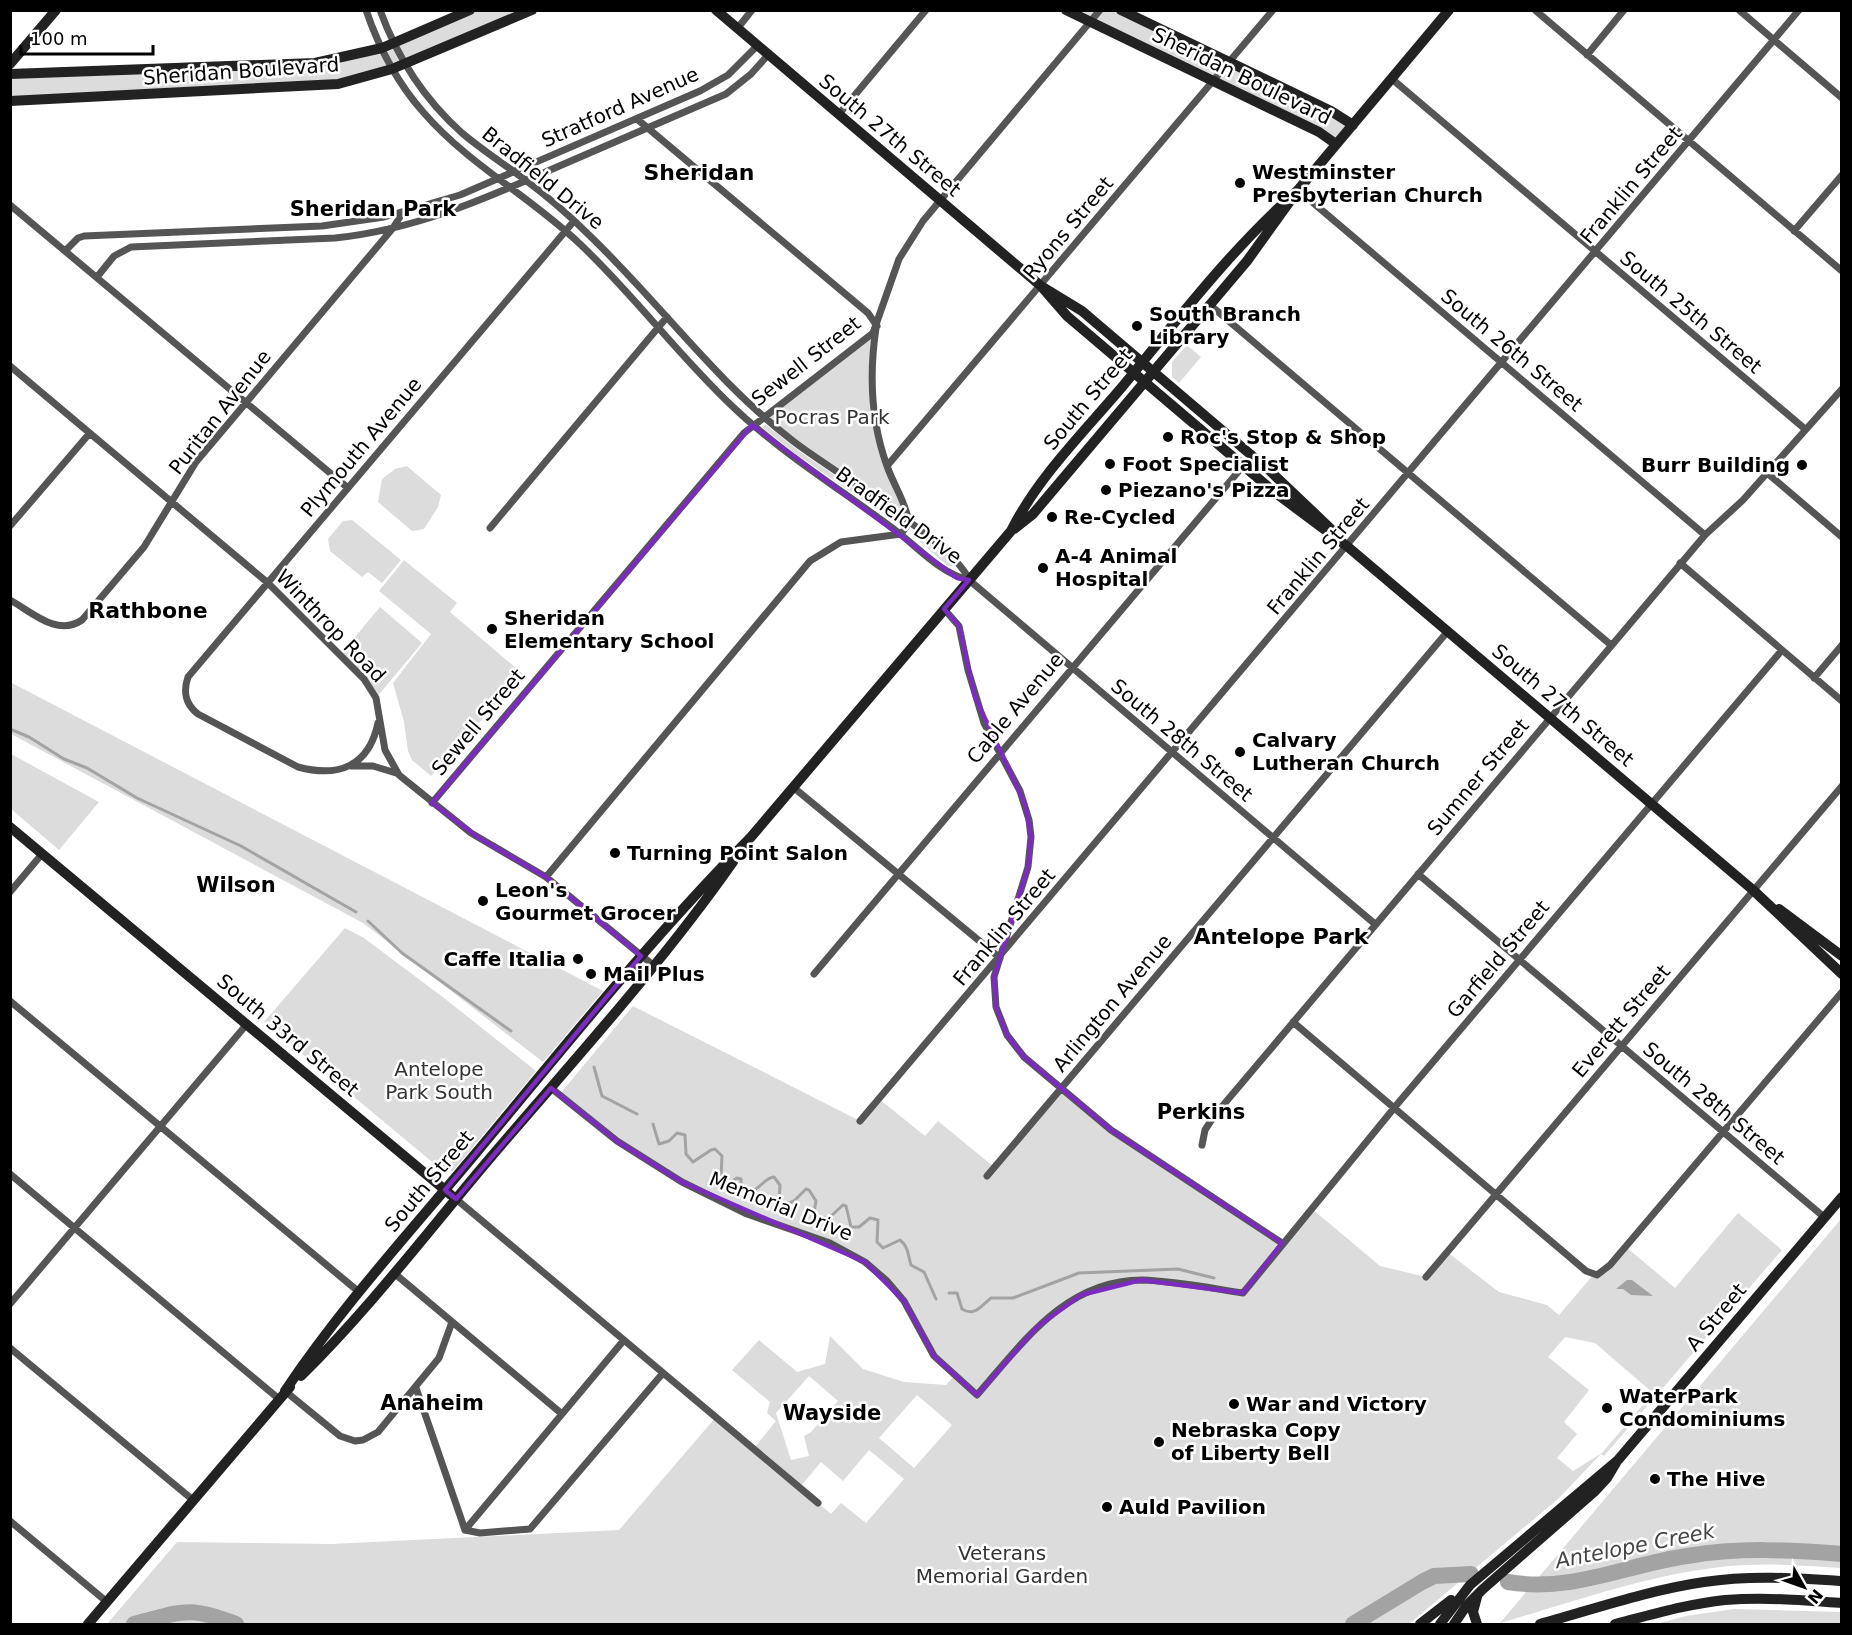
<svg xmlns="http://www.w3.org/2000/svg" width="1852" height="1635" font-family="'DejaVu Sans',sans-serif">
<rect width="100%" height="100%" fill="#fff"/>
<path fill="#dcdcdc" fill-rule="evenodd" d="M470,11H532L367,78L11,101L10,74L340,59Z
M1066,11H1121L1353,125L1336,144Z
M873,333L875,421L909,523L762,417Z
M1187,345L1201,357L1179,383L1172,377V362Z
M765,424L799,451L883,508V514L797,455L763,428Z
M407,466L441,495L438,507L424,529L412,531L378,502L382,479L395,469Z
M352,520L401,560L382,583L368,572L362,577L330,551L328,539L343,521Z
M920,537L952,561V566H948L920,542Z
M404,560L457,603L450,612L523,674L431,776L412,760L408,751L404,722L393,683L431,634L379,591Z
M380,607L422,643L376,698L340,655Z
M10,682L603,991L543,1062L363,923L11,734Z
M11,754L99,802L59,850L11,809Z
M345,928L364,938L444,998L536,1071L453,1171H443L264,1022Z
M633,1006L860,1121L879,1099L925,1136L938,1121L994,1167L1061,1089L1111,1130L1282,1243L1311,1208L1380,1266L1426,1277L1447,1252L1499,1292L1547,1305L1559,1315L1594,1274L1597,1275L1626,1247L1675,1288L1738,1213L1782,1250L1604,1456L1601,1454L1558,1499L1409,1624H107L177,1542L332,1544L619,1530L716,1417L754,1448L776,1421L767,1413L770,1402L732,1370L759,1340L797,1372L825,1364L830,1336L863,1369L904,1382L946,1385L954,1376L943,1366L898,1293L850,1252L747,1214L651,1164L559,1095ZM1565,1337L1595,1343L1653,1393L1602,1453L1573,1471L1557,1458L1577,1434L1564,1422L1589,1390L1548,1357ZM809,1376L838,1401L811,1432L804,1436L809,1456L791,1460L776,1413ZM917,1395L952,1425L914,1468L879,1438ZM869,1450L904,1479L866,1523L841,1503L831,1514L800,1487L821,1462L843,1481Z
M1841,1219V1568C1798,1565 1756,1562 1713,1568C1641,1577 1570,1603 1500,1623Z
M1734,1609L1841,1612V1624H1656L1686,1616Z"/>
<path fill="#a3a3a3" d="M1627,1280H1632L1653,1296L1631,1295L1623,1289H1616Z"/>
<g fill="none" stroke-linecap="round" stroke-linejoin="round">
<path stroke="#a3a3a3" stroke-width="3" d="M10,729L29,737L64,759L87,768L137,798L241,846L356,912
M368,921L402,953L511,1031
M594,1067L602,1096L637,1114
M653,1124L659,1144L669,1141L677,1133L685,1135L686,1154L693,1162L711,1150L715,1149L722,1156L721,1177L729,1183L737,1178L741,1179V1185L748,1192C760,1191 763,1178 774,1177L780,1185L779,1202L784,1205L794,1201L806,1189L809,1190L816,1201L814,1213L820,1218L830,1217L843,1205L846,1206L851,1227H859L870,1218L878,1220L877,1242L883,1248L900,1240C909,1247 908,1256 911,1265L924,1272L936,1299
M949,1293H957L962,1309C975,1317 981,1306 991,1298H1013L1079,1273L1178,1269L1214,1278"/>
<path stroke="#a3a3a3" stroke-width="16" d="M1508,1582C1572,1593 1625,1565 1687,1556C1739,1547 1789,1550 1842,1554
M134,1624C182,1612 187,1605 236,1624
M1353,1624L1422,1582L1434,1576L1471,1574"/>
<path stroke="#555" stroke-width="7" d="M366,10C379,48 397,83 424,113C468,164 531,197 580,244C634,295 678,355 732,406C780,452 837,487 891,527C915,544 940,574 969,580L1375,924
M380,10C397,57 425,100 462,133C482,150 504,164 524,179C547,196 569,215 589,235C659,302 716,382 793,441C830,470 955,543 969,580
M1535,10L1842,271
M1739,10L1842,98
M737,29L752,10
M1587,55L1624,10
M1392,79L1805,429
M839,114L926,10
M637,119L868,313L877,326
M1298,190L1705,535
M10,205L348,488
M1794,231L1842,175
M66,250L78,238L84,236L322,226L384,217L460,195L700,91L728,75L757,46
M97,277L114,256L131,247L335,238C414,230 485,199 557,167C613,143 669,119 726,94L751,74L768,55
M1210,305L1611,645
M10,366L268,583L364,679L376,698L385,750L399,775L471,833L546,877L653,965
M887,466L1273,10
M1766,472L1842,537
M10,526L89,434
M490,528L667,317
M1680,563L1842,701
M10,600C32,612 57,637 82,620L144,547L196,462L393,228L403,212
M944,609L959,626L968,670L984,723L1020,791L1029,820L1031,837L1028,867L994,977L996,1007L1007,1035L1024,1057L1111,1130L1282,1243
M1814,678L1842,645
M378,723C369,766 339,778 298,767L198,714C185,704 183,692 188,677L574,221
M351,766H373L396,773
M793,787L1000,958
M432,803L744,433L873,333L899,259L923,221L1100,10
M1418,874L1824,1217
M546,877L810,561L841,542L901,534L909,523C906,502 894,486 887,466C871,422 869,375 876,328
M10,892L42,854
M814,974L1243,466
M10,1001L359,1292
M1293,1022L1586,1271L1597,1275L1610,1265L1842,992
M551,1088L617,1141L682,1182L747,1214L830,1243L865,1262L887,1281L904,1301L934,1356L977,1395C1022,1344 1065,1280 1142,1280C1175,1281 1210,1288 1243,1293L1399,1102L1782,650
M860,1121L1799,10
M1202,1145L1205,1130L1214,1116L1705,535L1743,500L1842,389
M10,1174L279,1399
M987,1176L1448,631
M456,1199L818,1503
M394,1273L562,1414
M1426,1277L1842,786
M10,1304L247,1024
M10,1348L193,1500
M416,1388L465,1530
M285,1391L340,1436L355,1441L363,1440L378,1432L439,1358L452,1322
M10,1521L107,1602
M465,1530L480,1533L530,1529L663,1373
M465,1530L624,1340"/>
<path stroke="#222" stroke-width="10" d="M716,10L1041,286L1082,311L1270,471L1331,529
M1066,10L1319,132L1336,144
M1121,10L1331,111L1353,125
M10,64L56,10
M10,74L315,63L382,48L470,10
M10,101L338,84L392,69L532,10
M1041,286L1067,316L1273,491L1348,547L1753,890L1842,974
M1014,529L1033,514L1049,495L1247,261L1298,190L1449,10
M10,827L451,1195
M1779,909L1842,956
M301,1376C370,1308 429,1230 491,1157C573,1061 660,966 733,862
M285,1391C342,1306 411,1231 476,1153C565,1046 653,936 751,837L1011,531C1038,477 1084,432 1122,387C1178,319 1232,248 1298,190
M1477,1597L1473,1612L1477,1624
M88,1624L290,1387
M1420,1624L1451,1600
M1440,1624L1470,1585L1618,1460L1842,1197
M1454,1624L1467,1605L1483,1589L1594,1492L1607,1478L1616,1463
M1540,1624C1594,1609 1649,1590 1704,1582C1750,1575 1795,1578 1842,1581
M1615,1624C1651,1615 1687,1604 1725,1600C1764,1597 1802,1600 1842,1603"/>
</g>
<path fill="none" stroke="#7b2cbf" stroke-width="4.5" stroke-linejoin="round" d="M752,425L957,578L969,580L944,609L959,626L975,697L1025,804L1031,837L1028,867L994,977L996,1007L1007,1035L1024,1057L1111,1130L1282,1243L1243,1293L1141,1280L1081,1295L1037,1327L977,1395L934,1356L904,1301L865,1262L682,1182L617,1141L551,1088L456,1199L445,1190L641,956L546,877L479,838L432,803Z"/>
<g fill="#000" stroke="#fff" stroke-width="2">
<circle cx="1240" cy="183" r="6"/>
<circle cx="1137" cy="326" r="6"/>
<circle cx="1168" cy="437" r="6"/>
<circle cx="1110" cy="464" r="6"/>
<circle cx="1802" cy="465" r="6"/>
<circle cx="1106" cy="490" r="6"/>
<circle cx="1052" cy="517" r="6"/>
<circle cx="1043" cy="568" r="6"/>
<circle cx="492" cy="629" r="6"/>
<circle cx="1240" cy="752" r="6"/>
<circle cx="615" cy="853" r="6"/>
<circle cx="483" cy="901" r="6"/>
<circle cx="578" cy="959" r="6"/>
<circle cx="591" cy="974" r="6"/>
<circle cx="1234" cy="1404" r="6"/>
<circle cx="1607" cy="1408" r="6"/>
<circle cx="1159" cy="1442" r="6"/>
<circle cx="1655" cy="1479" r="6"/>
<circle cx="1107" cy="1507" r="6"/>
</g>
<g text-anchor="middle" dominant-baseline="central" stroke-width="5" stroke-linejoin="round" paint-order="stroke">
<g font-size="20" fill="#000" stroke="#fff">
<text transform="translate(241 71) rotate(-4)">Sheridan Boulevard</text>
<text transform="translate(1242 76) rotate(26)">Sheridan Boulevard</text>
<text transform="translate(620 107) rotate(-24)">Stratford Avenue</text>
<text transform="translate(890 135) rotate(40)">South 27th Street</text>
<text transform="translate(543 178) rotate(39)">Bradfield Drive</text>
<text transform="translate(1631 185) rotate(-50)">Franklin Street</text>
<text transform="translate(1068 228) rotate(-50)">Ryons Street</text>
<text transform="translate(1691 312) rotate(40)">South 25th Street</text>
<text transform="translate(1512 350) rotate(40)">South 26th Street</text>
<text transform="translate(806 361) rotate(-38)">Sewell Street</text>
<text transform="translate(1088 399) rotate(-50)">South Street</text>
<text transform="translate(220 412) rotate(-52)">Puritan Avenue</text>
<text transform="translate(361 447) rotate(-50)">Plymouth Avenue</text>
<text transform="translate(899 515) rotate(36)">Bradfield Drive</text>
<text transform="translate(1318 556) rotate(-50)">Franklin Street</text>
<text transform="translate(331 626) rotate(46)">Winthrop Road</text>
<text transform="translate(1563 705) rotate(40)">South 27th Street</text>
<text transform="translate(1015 708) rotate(-50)">Cable Avenue</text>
<text transform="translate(478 722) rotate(-50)">Sewell Street</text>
<text transform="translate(1182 740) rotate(40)">South 28th Street</text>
<text transform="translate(1478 777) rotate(-50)">Sumner Street</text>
<text transform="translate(1004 927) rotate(-50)">Franklin Street</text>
<text transform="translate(1498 959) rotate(-50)">Garfield Street</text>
<text transform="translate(1112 1003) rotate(-50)">Arlington Avenue</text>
<text transform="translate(1621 1021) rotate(-50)">Everett Street</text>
<text transform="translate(288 1035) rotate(40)">South 33rd Street</text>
<text transform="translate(1714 1103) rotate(40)">South 28th Street</text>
<text transform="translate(429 1181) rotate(-50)">South Street</text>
<text transform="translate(781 1206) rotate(22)">Memorial Drive</text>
<text transform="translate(1716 1317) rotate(-50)">A Street</text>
</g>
<g font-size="20" font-weight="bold" fill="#000" stroke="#fff" text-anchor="start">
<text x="1252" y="172">Westminster<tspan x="1252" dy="23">Presbyterian Church</tspan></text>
<text x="1149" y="314">South Branch<tspan x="1149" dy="23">Library</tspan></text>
<text x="1180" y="437">Roc's Stop &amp; Shop</text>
<text x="1122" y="464">Foot Specialist</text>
<text x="1790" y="465" text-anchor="end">Burr Building</text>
<text x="1118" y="490">Piezano's Pizza</text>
<text x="1064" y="517">Re-Cycled</text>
<text x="1055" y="556">A-4 Animal<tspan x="1055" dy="23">Hospital</tspan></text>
<text x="504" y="618">Sheridan<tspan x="504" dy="23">Elementary School</tspan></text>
<text x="1252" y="740">Calvary<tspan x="1252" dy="23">Lutheran Church</tspan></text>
<text x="627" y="853">Turning Point Salon</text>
<text x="495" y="890">Leon's<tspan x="495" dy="23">Gourmet Grocer</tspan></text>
<text x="566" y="959" text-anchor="end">Caffe Italia</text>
<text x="603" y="974">Mail Plus</text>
<text x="1619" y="1396">WaterPark<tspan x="1619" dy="23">Condominiums</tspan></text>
<text x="1246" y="1404">War and Victory</text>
<text x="1171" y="1430">Nebraska Copy<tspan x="1171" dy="23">of Liberty Bell</tspan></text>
<text x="1667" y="1479">The Hive</text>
<text x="1119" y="1507">Auld Pavilion</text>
</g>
<g font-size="20" fill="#333" stroke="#fff">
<text x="832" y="417">Pocras Park</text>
<text x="439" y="1069">Antelope<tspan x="439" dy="23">Park South</tspan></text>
<text x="1002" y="1553">Veterans<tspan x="1002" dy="23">Memorial Garden</tspan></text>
</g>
<g font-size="21" font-weight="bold" fill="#000" stroke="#fff">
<text x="373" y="209">Sheridan Park</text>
<text x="236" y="885">Wilson</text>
<text x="1201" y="1112">Perkins</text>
<text x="432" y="1403">Anaheim</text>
<text x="832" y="1413">Wayside</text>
</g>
<g font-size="21" font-style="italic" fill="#444" stroke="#fff">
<text transform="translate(1635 1546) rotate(-11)">Antelope Creek</text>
</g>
<g font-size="22" font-weight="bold" fill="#000" stroke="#fff">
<text x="699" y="172">Sheridan</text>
<text x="148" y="610">Rathbone</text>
<text x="1281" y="936">Antelope Park</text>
</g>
</g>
<rect width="1852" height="1635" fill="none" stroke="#000000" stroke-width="24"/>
<g transform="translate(1804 1587) rotate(130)" stroke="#ffffff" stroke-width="4.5" paint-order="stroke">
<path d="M0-4.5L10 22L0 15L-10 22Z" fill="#000000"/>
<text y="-9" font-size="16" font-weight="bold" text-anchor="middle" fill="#000000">N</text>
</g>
<path d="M21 45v9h132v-9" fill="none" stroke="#000000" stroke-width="3"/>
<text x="30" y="45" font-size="18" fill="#000000" stroke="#ffffff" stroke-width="4.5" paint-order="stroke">100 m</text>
</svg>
